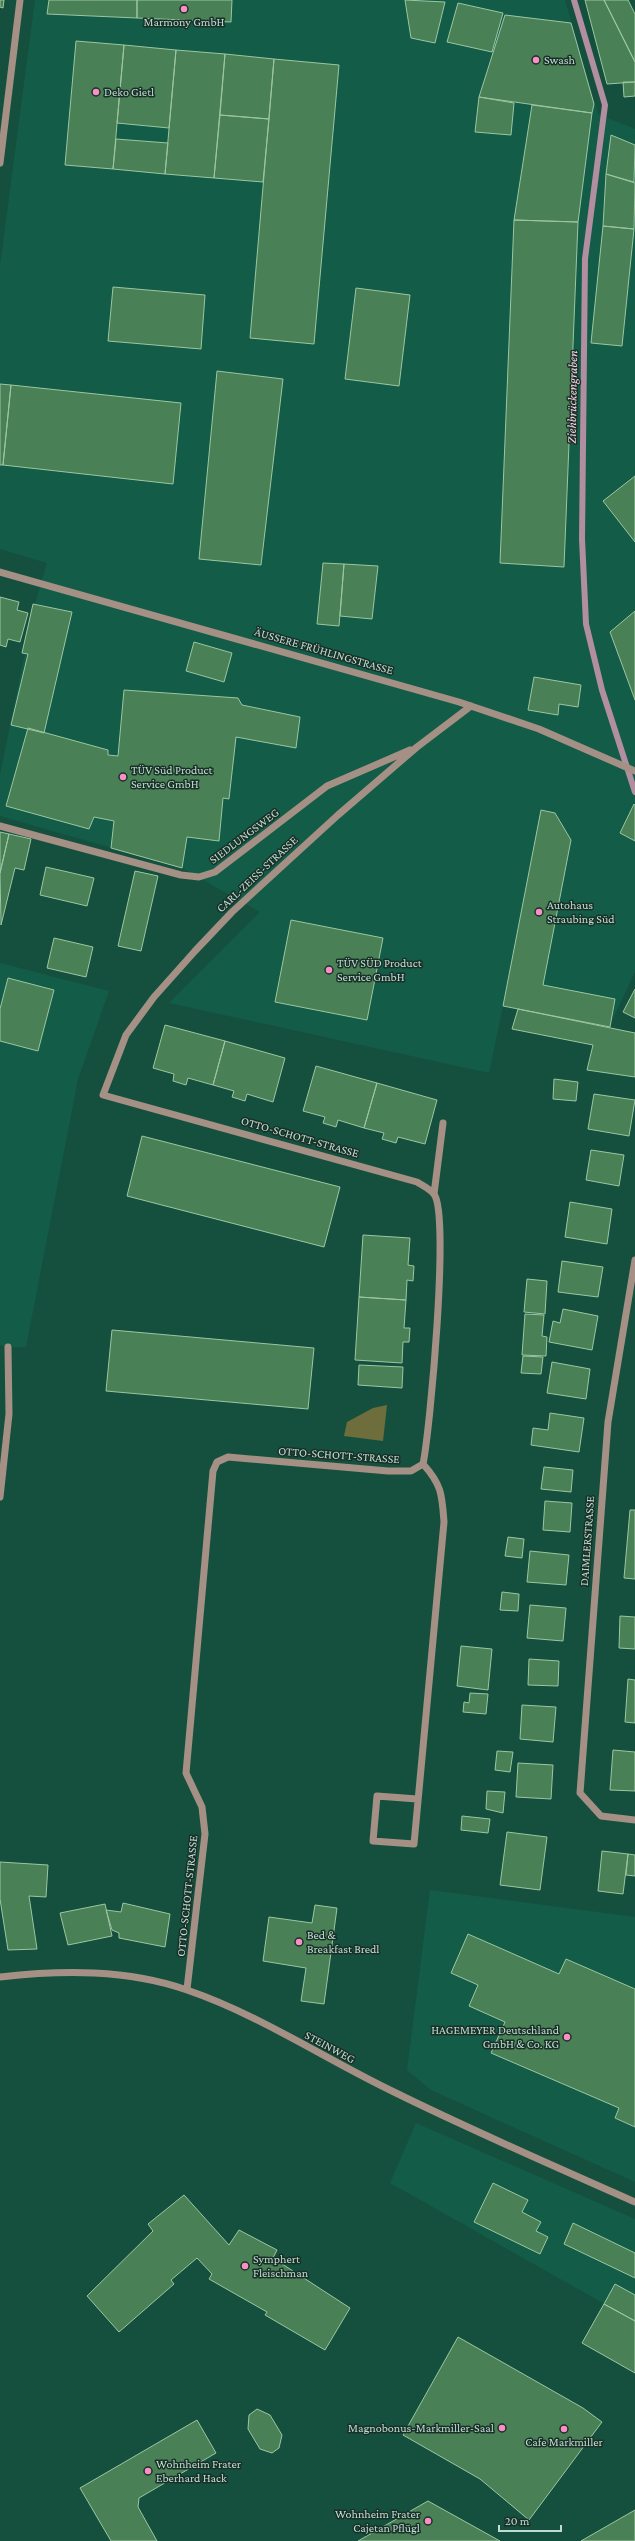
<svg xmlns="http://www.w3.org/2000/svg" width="635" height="2541" font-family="'Crimson Pro',serif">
<rect width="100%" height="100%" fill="#15503f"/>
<path fill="#135c48" d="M35,0H565L598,114L635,129V972L609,1027L503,1006L489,1073L169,1003L260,912L182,868L0,816V775L35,604L47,563L0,549V266Z
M0,963L109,991L78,1079L26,1347H8L0,1345Z
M430,1890L635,1917V2182L431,2090L407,2070Z
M416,2123L635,2219V2321L390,2183Z"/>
<path fill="#6d6e3b" d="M387,1405L383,1441L344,1436L347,1422L373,1408Z"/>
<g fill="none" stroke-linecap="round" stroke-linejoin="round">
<path stroke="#b18ea0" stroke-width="6" d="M574,0L605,105L585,259L582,539L586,624L602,690L635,792"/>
</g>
<path fill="#4a8055" stroke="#9cc6a3" d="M0,0H4L3,8L0,7Z
M49,0H137V18L47,14Z
M137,0H232L231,22L137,18Z
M405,0L445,2L435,43L411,38Z
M585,0H604L635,62V82L607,84Z
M604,0H628L635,14V62Z
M458,3L503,13L492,52L447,42Z
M505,15L571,23L594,104L592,113L479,97Z
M76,41L124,45L113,169L65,165Z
M124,45L176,50L169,128L117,123Z
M176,50L225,54L214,178L165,174Z
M225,54L274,59L269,119L220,115Z
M274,59L339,65L314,344L250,338Z
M623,82H635V96L624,97Z
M479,97L514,103L511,135L475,132Z
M532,105L592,113L578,222L514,220Z
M220,115L269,119L263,182L214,178Z
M611,135L635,145L634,182L606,174Z
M116,139L168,143L165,174L113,169Z
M606,174L635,183L634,229L603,226Z
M514,220L578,222L564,567L500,563Z
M603,226L634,229L622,346L591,343Z
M113,287L205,295L201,349L108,341Z
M356,288L410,295L399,386L345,379Z
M217,371L283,379L261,565L199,559Z
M0,384L11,385L3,465H0Z
M11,385L181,403L173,484L3,465Z
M635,476V542L603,501Z
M323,563L344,564L339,626L317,624Z
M344,564L378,566L372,619L340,616Z
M0,597L19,602L17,610L28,613L20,642L8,639L6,647L0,645Z
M33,604L72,612L44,733L11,725L28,654L22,653Z
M635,611V700L610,632Z
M194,642L232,653L224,682L186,671Z
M534,677L581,685L578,707L559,704L558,715L528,710Z
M124,690L238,698L242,705L300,717L296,748L236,737L229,799L223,798L219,841L187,837L182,868L111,848L114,821L94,817L89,829L6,806L28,728L108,750V755L118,756Z
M634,804L635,805V841L620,833Z
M541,810L555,813L571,840L543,985L615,999L610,1027L503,1006Z
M0,832L9,834L0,873Z
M9,834L31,839L24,870L15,868L1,925L0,873Z
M46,867L94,878L87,906L40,895Z
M135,871L158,876L141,951L118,946Z
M291,920L383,938L367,1020L275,1002Z
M54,938L93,947L86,977L47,968Z
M8,978L54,990L38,1051L0,1041V1009Z
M635,989V1018L623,1012Z
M518,1009L635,1033V1077L587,1070L593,1045L512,1029Z
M165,1025L225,1041L213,1085L188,1078L186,1085L173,1081L174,1074L153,1068Z
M225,1041L285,1058L273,1102L247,1094L245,1101L232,1097L234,1091L213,1085Z
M316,1066L377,1083L364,1128L338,1120L336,1127L323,1123L325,1117L303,1111Z
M554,1079L578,1082L576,1101L553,1099Z
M377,1083L437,1100L425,1144L398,1137L396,1143L382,1139L384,1133L364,1128Z
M594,1094L635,1100L629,1136L588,1129Z
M142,1136L340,1187L324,1247L127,1196Z
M591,1150L624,1155L619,1186L586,1180Z
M570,1202L612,1209L607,1244L565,1237Z
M363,1235L410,1238L408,1265L414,1266L413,1281L407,1280L406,1300L359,1297Z
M562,1261L603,1267L598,1297L558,1292Z
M527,1279L547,1281L545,1314L524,1312Z
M359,1297L406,1300L404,1328H410L409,1342H403L402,1363L355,1360Z
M563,1309L598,1316L592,1350L549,1342L553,1321L560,1323Z
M525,1314L544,1315L542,1336L547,1337L546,1356L522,1355Z
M112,1330L314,1348L308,1409L106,1391Z
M523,1356L543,1357L541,1374L521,1373Z
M552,1362L590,1369L586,1399L547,1393Z
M359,1365L403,1367L402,1388L358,1385Z
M550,1413L584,1418L579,1452L531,1445L533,1428L548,1430Z
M544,1467L573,1470L571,1492L541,1489Z
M545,1501L572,1503L570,1532L543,1530Z
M630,1510H635V1579L624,1578Z
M508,1537L524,1539L522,1558L505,1556Z
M530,1551L569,1555L566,1585L527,1582Z
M502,1592L519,1594L518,1611L500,1610Z
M530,1605L566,1608L563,1641L527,1638Z
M620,1616L635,1617V1649L619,1648Z
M461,1646L492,1649L488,1690L457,1686Z
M529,1659L559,1661L558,1686L528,1685Z
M628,1679L635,1680V1723L625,1722Z
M470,1693L488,1694L486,1714L463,1712L464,1702L469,1703Z
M522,1705L556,1707L553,1742L520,1739Z
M613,1750L635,1752V1791L610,1790Z
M497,1751L513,1752L510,1772L495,1770Z
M518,1763L553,1765L551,1799L516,1797Z
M487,1791L505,1792L503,1813L486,1809Z
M462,1816L490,1819L488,1833L461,1830Z
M507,1832L547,1837L540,1890L500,1885Z
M602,1851L628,1854L623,1894L598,1891Z
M628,1854L635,1855V1876L626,1875Z
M0,1862L48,1865L46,1897L29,1896L37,1949L8,1950L0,1899Z
M123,1903L170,1914L165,1947L119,1938V1933L112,1930L106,1910L121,1912Z
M105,1904L112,1936L68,1945L60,1913Z
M315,1905L337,1908L324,2004L301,2001L306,1968L263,1961L269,1917L312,1923Z
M468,1934L559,1974L566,1959L635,1989V2127L615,2118L619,2108L491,2053L505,2022L469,2006L478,1985L451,1973Z
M493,2183L528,2200L522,2212L541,2222L536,2231L548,2237L540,2254L474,2222Z
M184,2195L229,2245L239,2230L277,2250L273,2258L350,2308L325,2350L265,2315L267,2312L209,2279L212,2274L197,2258L171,2280L174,2284L119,2332L87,2296L153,2231L148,2224Z
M573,2223L635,2253V2278L564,2244Z
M615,2284L635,2295V2321L604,2304Z
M604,2304L635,2321V2373L582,2343Z
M458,2337L583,2408L602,2422L529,2520L480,2479L403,2435Z
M257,2409L270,2415L282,2435L279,2448L272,2453L260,2449L248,2429L249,2415Z
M197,2420L216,2453L139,2498L138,2507L157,2541H111L80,2488Z
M428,2501L500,2541H358Z
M635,2510V2541H581Z"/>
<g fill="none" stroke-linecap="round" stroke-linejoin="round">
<path stroke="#a59085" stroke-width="7" d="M0,163L20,0
M0,572L459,702L539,729L635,771
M0,826L181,875L199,877L215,872L327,786L410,750
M434,1194L443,1123
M635,1260L608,1422L580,1793L601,1816L635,1820
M0,1497L9,1414L8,1347
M417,1799L377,1796L373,1841L414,1844L444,1522C442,1495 442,1485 423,1464
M0,1977C62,1970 127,1969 187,1990C260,2015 325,2059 394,2092C473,2131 554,2166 635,2202
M187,1989L205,1834L202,1807L186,1773L213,1471L217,1462L228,1457L388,1471H411L423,1464C430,1430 450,1214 434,1194C430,1189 422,1185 417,1182L103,1095L126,1035L154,997L195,951L232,912L338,815L417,747L471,706"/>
</g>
<g fill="#fb8fc5" stroke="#193028" stroke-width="1.5">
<circle cx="184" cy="9" r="4"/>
<circle cx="536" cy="60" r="4"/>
<circle cx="96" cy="92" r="4"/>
<circle cx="123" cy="777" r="4"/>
<circle cx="539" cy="912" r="4"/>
<circle cx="329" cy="970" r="4"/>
<circle cx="299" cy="1942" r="4"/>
<circle cx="567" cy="2037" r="4"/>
<circle cx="245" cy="2266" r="4"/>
<circle cx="502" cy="2428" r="4"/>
<circle cx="564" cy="2429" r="4"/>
<circle cx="148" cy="2471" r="4"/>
<circle cx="428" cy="2521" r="4"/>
</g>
<g text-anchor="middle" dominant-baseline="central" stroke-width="3" stroke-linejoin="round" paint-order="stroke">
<g font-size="12" fill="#c0dcd0" stroke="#193028" text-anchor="start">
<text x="184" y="22" text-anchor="middle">Marmony GmbH</text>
<text x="544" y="60">Swash</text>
<text x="104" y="92">Deko Gietl</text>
<text x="131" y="770">TÜV Süd Product<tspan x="131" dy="14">Service GmbH</tspan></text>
<text x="547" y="905">Autohaus<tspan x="547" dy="14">Straubing Süd</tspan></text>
<text x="337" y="963">TÜV SÜD Product<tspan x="337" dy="14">Service GmbH</tspan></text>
<text x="307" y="1935">Bed &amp;<tspan x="307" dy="14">Breakfast Bredl</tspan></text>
<text x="559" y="2030" text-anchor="end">HAGEMEYER Deutschland<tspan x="559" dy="14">GmbH &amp; Co. KG</tspan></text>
<text x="253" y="2259">Symphert<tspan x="253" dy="14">Fleischman</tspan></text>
<text x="494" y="2428" text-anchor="end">Magnobonus-Markmiller-Saal</text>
<text x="564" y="2442" text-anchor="middle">Cafe Markmiller</text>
<text x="156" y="2464">Wohnheim Frater<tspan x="156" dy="14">Eberhard Hack</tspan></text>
<text x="420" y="2514" text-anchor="end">Wohnheim Frater<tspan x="420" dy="14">Cajetan Pflügl</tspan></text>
</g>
<g font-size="12" fill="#c0dcd0" stroke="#193028">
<text transform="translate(324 651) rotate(16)">ÄUSSERE FRÜHLINGSTRASSE</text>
<text transform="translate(244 836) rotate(-37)">SIEDLUNGSWEG</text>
<text transform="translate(257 874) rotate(-43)">CARL-ZEISS-STRASSE</text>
<text transform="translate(300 1137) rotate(16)">OTTO-SCHOTT-STRASSE</text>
<text transform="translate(339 1455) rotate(4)">OTTO-SCHOTT-STRASSE</text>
<text transform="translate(587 1541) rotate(-86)">DAIMLERSTRASSE</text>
<text transform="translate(187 1896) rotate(-84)">OTTO-SCHOTT-STRASSE</text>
<text transform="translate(330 2047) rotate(28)">STEINWEG</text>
</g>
<g font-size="13" font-style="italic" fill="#f8d3e3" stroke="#193028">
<text transform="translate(572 397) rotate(-89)">Ziehbrückengraben</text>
</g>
</g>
<path d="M499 2525v6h62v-6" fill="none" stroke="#c0dcd0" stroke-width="2"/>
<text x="505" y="2525" font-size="12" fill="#c0dcd0" stroke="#193028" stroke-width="3" paint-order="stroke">20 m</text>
</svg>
